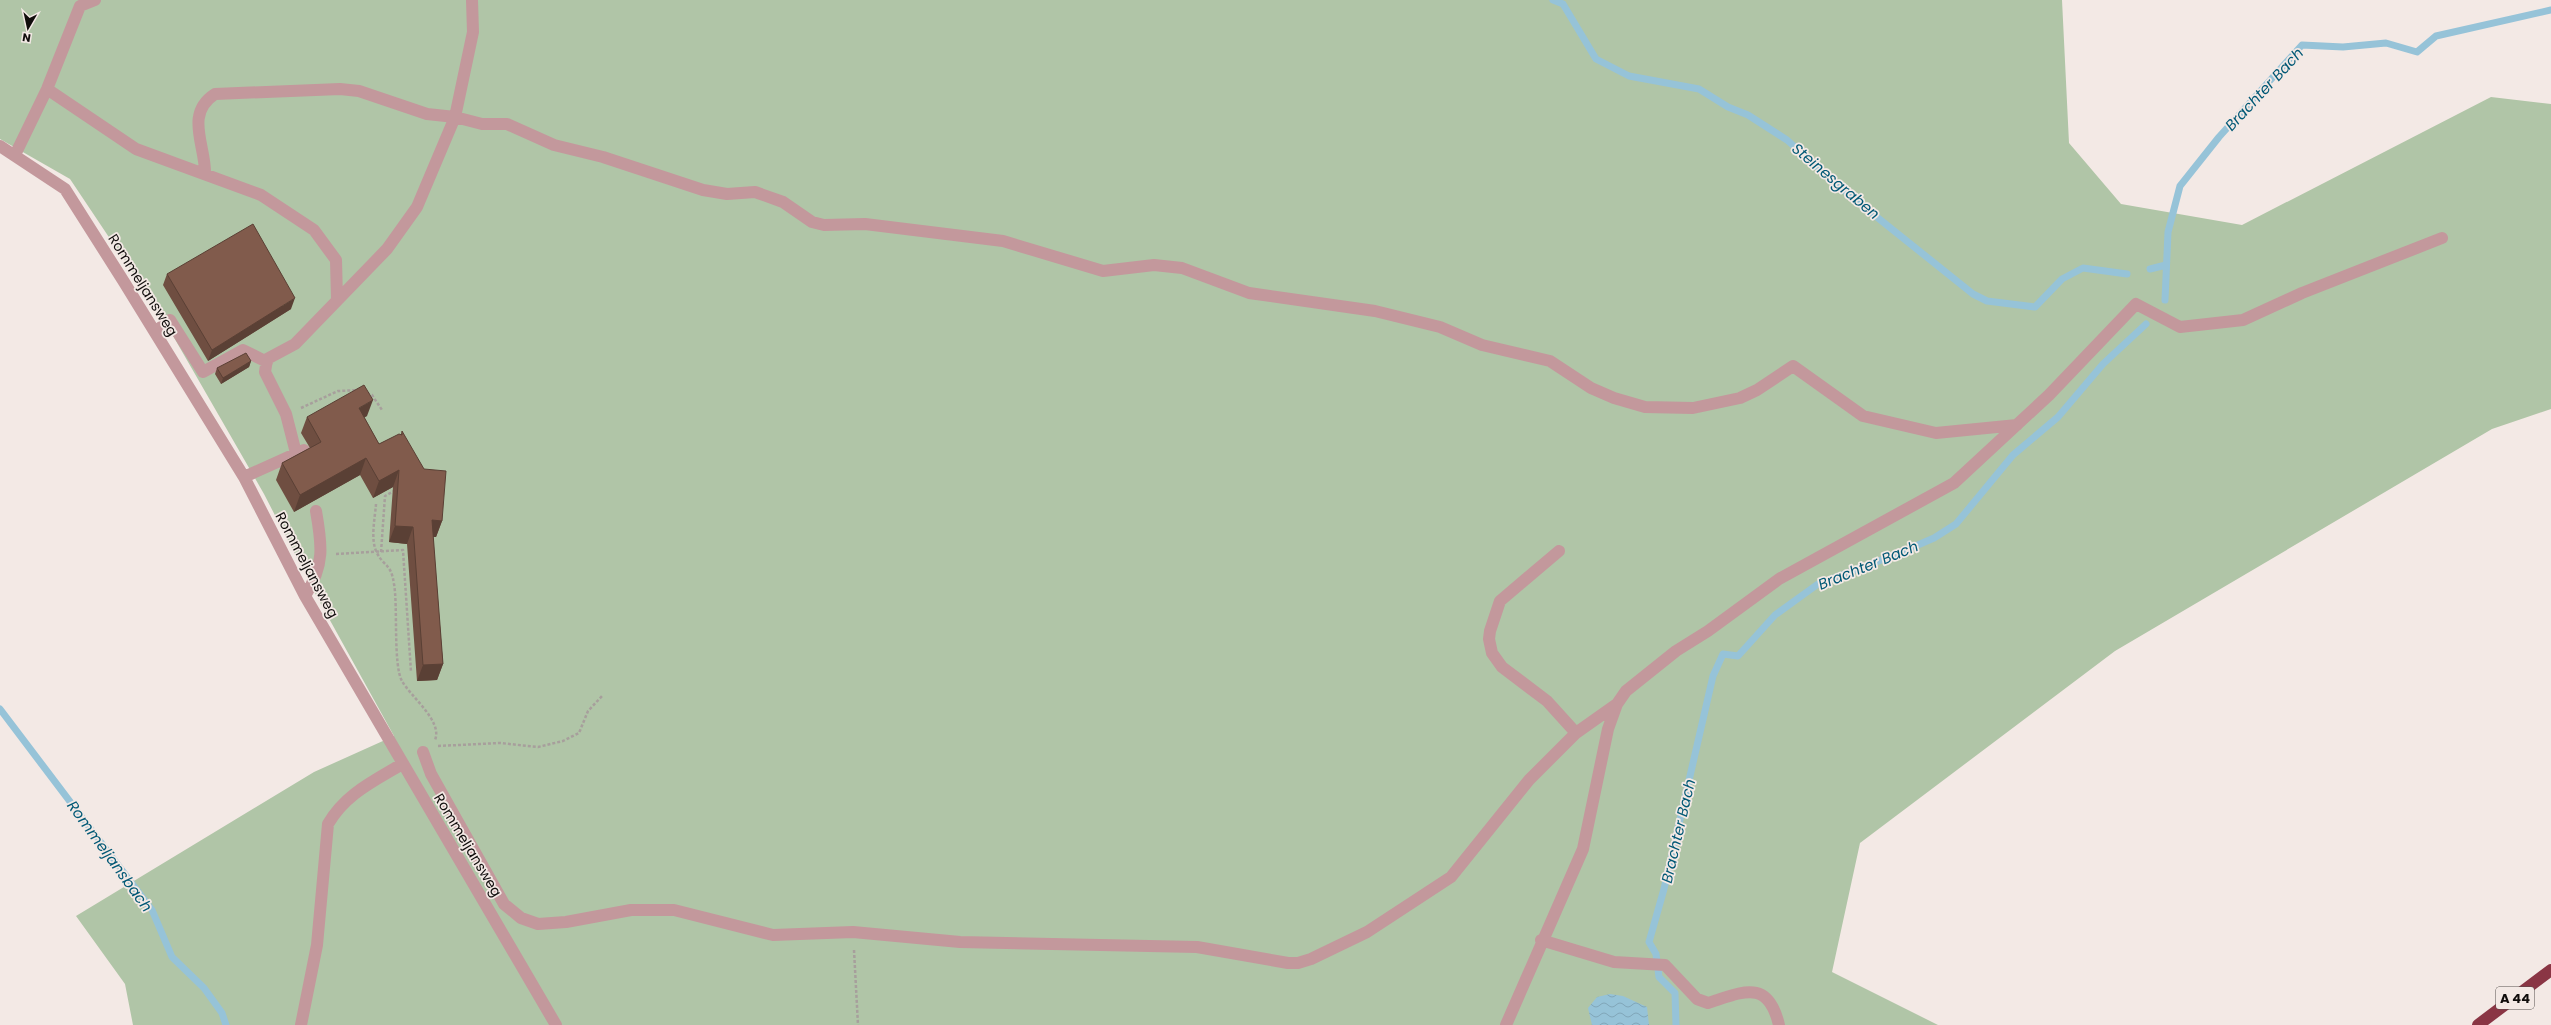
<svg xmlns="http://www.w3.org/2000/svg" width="2551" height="1025" font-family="Poppins,sans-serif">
<defs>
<pattern id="water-waves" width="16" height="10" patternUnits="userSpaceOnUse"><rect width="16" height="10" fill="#96c3d8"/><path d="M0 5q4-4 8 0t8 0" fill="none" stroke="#80a6b8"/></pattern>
</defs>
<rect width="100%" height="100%" fill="#f3e9e5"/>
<path fill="#b0c5a7" d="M0,0H2062L2069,143L2121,204L2242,225L2491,97L2551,104V409L2492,429L2115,651L1860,843L1832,972L1938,1025H133L125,984L76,916L314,772L394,736L316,595L264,494L161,315L70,179L0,139Z"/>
<path fill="url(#water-waves)" d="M1610,994L1623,996L1647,1007L1649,1025H1592L1588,1008L1597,997Z"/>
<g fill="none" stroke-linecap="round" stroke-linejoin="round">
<path stroke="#96c3d8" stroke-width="7" d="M1553,0L1563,4L1596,59L1629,76L1699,89L1728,107L1748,115L1787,140L1848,194L1973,294L1987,301L2035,307L2062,279L2083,268L2127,274
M2150,269L2166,265
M2165,300L2168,232L2180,186L2219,137L2302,45L2343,47L2386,43L2417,52L2436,36L2551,10
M0,709L152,910L172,957L204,988L222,1013L226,1025
M1676,1025L1675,993L1659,977L1656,954L1649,942L1664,889L1713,676L1723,654L1738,656L1775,615L1818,584L1897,554L1934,538L1956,524L2013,455L2058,417L2103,364L2146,324"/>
<path stroke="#a79f9c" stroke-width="2.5" stroke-dasharray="3 2" stroke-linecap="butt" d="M367,393L372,395L382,410
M301,408L338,391L358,390
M376,504C375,518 370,540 377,553C384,567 391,563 394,584C398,606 393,665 402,681C410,696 443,721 435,740
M381,552L385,496L394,491
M336,554L403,550L411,672
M438,746L500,743L538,747L563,741L579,733L588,711L603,695
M854,950L858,1025"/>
<path stroke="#c3989c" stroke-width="12" d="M47,89L136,149L261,195L314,230L336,260L337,299
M0,146L65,189L124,282L244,477L305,596L556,1025
M15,155L47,89L80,6L95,0
M205,174C206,146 184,114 215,94L340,89L359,91L427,114L455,117L482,124H507L554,145L603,157L703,190L727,194L755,192L783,202L812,222L824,225L865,224L1003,241L1103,271L1154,265L1182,268L1249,293L1375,311L1440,327L1482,345L1550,361L1591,388L1614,398L1645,407L1693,408L1740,398L1757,390L1793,366L1863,416L1936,433L2017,425
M155,332L170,320L203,372L243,350L267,362
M296,453L286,414L265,372L267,359L295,344L387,249L417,207L455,117L473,32L472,0
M244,477L304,450
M1559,551L1500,601L1490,631L1489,639L1492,653L1502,667L1547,701L1576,733
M305,596C325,565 322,545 316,511
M423,752L431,774L504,904L521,918L538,924L566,922L631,910H674L773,935L853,932L960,942L1197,947L1288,963H1298L1311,959L1367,932L1451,877L1529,780L1576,733L1617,704
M1541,940L1614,962L1665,965L1697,999L1708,1003C1743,992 1768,978 1779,1025
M301,1025L317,945L328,824C345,794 374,781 402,764
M1506,1025L1583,849L1608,729L1617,704L1626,691L1676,651L1708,631L1779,579L1954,483L2049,395L2136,304L2180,327L2243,320L2302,293L2442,238"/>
<path stroke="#8a3544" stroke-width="12" d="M2478,1025L2551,970"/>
</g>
<path fill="#6f4e41" d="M167,274L291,309L208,361L163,285Z
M251,361L249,367L221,384L215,374L217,368Z
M367,416L364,417L379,444L401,434L402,431L442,521L436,537H433L443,664L437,680L417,681L407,544L389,542L393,487L373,498L360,475L294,512L276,480L282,463L310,448L301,433L307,417Z"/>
<path fill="#5a4035" d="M295,298L291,309L208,361L212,350Z
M251,361L249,367L221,384L223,378Z
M373,400L367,416L353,424L359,408Z
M366,458L360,475L294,512L300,495Z
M399,470L393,487L373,498L379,481Z
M432,520L442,521L436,537H426Z
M395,526L413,527L407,544L389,542Z
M443,664L437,680L417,681L423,665Z"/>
<path fill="#815b4c" stroke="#5a4035" d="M253,224L295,298L212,350L167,274Z
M246,353L251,361L223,378L217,368Z
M364,385L373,400L359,408L379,444L399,434L402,435V431L424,469L446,471L442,521L432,520L443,664L423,665L413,527L395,526L399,470L379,481L366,458L300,495L282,463L321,442L307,417Z"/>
<g text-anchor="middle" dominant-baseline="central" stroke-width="3.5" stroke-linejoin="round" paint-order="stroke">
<rect fill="#f3e9e5" stroke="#544f4d" stroke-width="1" x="2496" y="987" width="38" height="22" rx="3"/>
<g font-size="13" font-weight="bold" fill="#100d0c">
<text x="2515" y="998">A 44</text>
</g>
<g font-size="14" fill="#100d0c" stroke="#f3e9e5">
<text transform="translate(143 285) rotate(58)">Rommeljansweg</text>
<text transform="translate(307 565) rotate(62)">Rommeljansweg</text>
<text transform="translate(468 845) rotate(59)">Rommeljansweg</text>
</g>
<g font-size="15" font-style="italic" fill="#005875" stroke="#f3e9e5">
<text transform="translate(2264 89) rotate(-47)">Brachter Bach</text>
<text transform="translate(1836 181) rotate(40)">Steinesgraben</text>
<text transform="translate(1868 565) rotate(-22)">Brachter Bach</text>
<text transform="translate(1678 831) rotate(-77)">Brachter Bach</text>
<text transform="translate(110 856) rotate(54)">Rommeljansbach</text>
</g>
</g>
<g transform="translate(28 28) rotate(189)" stroke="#f3e9e5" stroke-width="3" paint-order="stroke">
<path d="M0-3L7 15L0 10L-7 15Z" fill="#100d0c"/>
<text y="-6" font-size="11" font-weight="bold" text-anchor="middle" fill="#100d0c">N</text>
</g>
</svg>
